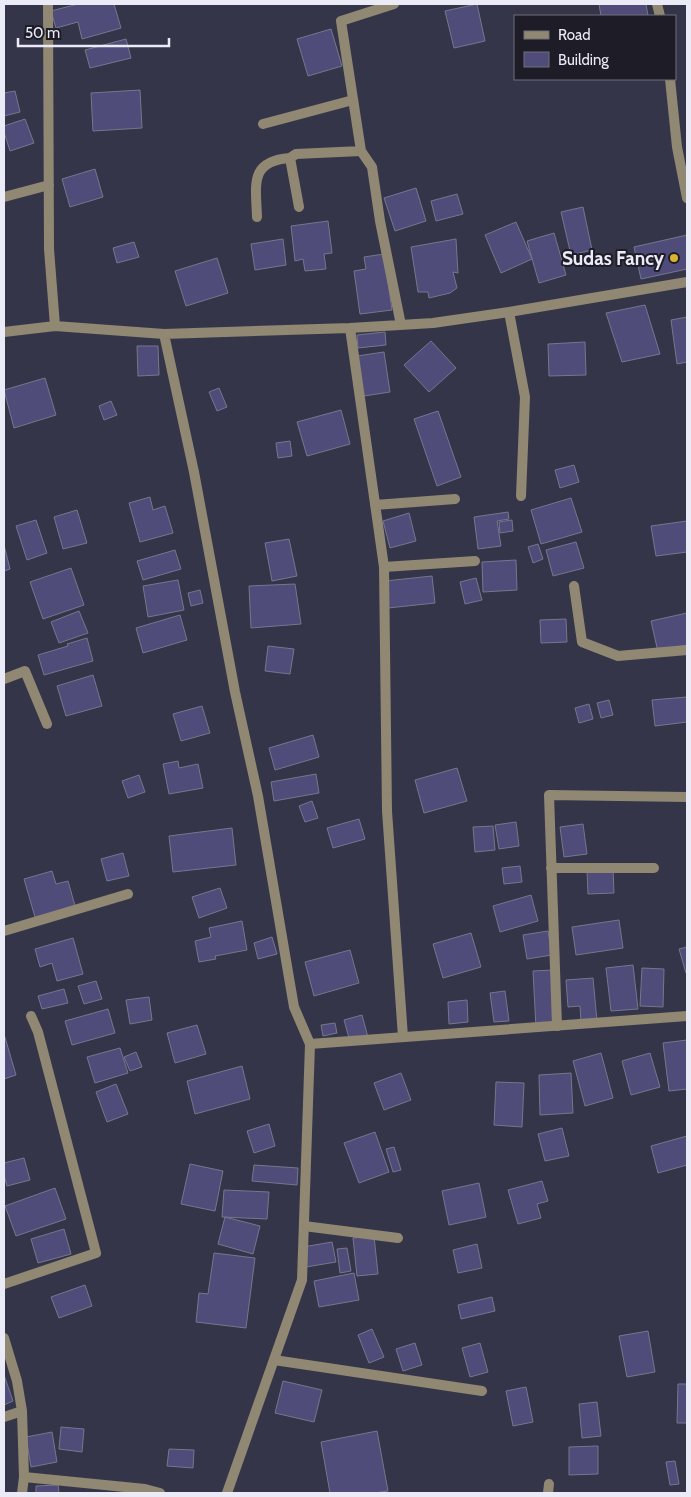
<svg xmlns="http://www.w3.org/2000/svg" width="691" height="1497" font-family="Cabin,sans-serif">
<rect width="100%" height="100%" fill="#353549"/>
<path fill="#4f4c7a" stroke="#76768e" d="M78,4H114L121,28L82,39L78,22L56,28L51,11Z
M477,4L485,41L454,48L445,11Z
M599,4H646L648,16H601Z
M331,29L342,66L308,76L297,39Z
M126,39L131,58L90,68L85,50Z
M140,90L142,128L93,131L91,93Z
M15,91L20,112L4,116V93Z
M25,119L34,143L10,151L4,132V126Z
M95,169L103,197L70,207L62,179Z
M416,188L426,221L395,231L384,198Z
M457,194L463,214L436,221L431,201Z
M583,207L592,250L571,255L561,212Z
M328,221L332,253L324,254L326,269L305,271L303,259L295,261L291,226Z
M516,222L532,259L501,273L485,235Z
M554,233L566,275L539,283L527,241Z
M687,235V269L641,279L634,247Z
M283,239L286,265L255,270L251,244Z
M456,239L458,273L453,272L457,288L450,293L429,298L428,292H418L411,247Z
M134,242L139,257L117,263L113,248Z
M384,254L392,310L360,314L354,271L366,269L364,257Z
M217,258L228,293L186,306L175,271Z
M645,305L660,354L622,362L606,313Z
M687,317V362L677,364L671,320Z
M385,332L386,345L358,348L357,335Z
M431,341L456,368L429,392L404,365Z
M585,342L586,375L549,376L548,344Z
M137,346H158L159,375L138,376Z
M384,352L390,392L364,396L357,356Z
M45,378L56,415L14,428L4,390Z
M219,388L227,407L217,411L209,392Z
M111,401L117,415L104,420L99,406Z
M341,410L350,444L307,456L297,422Z
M438,411L461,477L437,486L414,419Z
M290,441L292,456L278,458L276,443Z
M574,465L579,482L560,488L555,470Z
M150,497L153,510L165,506L173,533L140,542L129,503Z
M571,498L582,532L541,544L531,510Z
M77,510L87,543L63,549L54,517Z
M508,512L509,519L497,521L501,546L478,549L474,517Z
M409,513L416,541L390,548L383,521Z
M36,520L47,553L27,560L16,526Z
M512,520L513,531L500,533L499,522Z
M687,521V552L656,556L651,526Z
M289,539L297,576L272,581L265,543Z
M576,542L584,568L553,576L546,550Z
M538,544L543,559L533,563L528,547Z
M4,545L10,569L4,571Z
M175,550L181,569L143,580L137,561Z
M516,560L517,590L483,592L482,562Z
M71,568L84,605L43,619L30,582Z
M432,576L435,603L388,608L385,581Z
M476,578L482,600L465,604L460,582Z
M178,580L184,610L148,617L143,586Z
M295,584L301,624L251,628L249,586Z
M200,590L203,603L191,606L188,593Z
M79,611L88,633L59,643L51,622Z
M687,613V645L658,652L651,621Z
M180,615L187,640L143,653L136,628Z
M566,619L567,642L541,643L540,620Z
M87,638L93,661L44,675L38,655L68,646L67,644Z
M268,646L294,649L290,674L265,671Z
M93,675L102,706L66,716L57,686Z
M687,697V722L655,726L652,700Z
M609,700L613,715L601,718L597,703Z
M589,704L593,719L579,723L575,708Z
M202,706L210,733L181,741L173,714Z
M313,735L319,757L275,770L269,748Z
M178,761L179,768L198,764L203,788L169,794L163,764Z
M457,768L467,801L424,813L415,780Z
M316,774L319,793L274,801L271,782Z
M139,775L145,792L128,798L122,781Z
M312,801L318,818L305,822L299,806Z
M359,819L365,839L333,848L327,828Z
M516,822L519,846L499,849L495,825Z
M583,824L587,854L564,857L560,827Z
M493,826L495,850L475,852L473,827Z
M232,828L236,865L173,872L169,836Z
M123,853L129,876L107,881L101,859Z
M520,866L522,882L504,884L502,868Z
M613,869L614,893L588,894L587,870Z
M52,871L56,884L68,881L77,913L37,924L24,879Z
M220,888L227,908L199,918L192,897Z
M531,895L538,921L500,932L493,906Z
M619,920L623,948L576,955L572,927Z
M242,921L247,950L215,956L216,959L199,962L195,941L211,937L209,928Z
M548,931L552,955L527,959L523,935Z
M471,933L481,967L443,978L433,944Z
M272,937L277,954L258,959L254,943Z
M73,938L83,974L57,981L52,963L40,967L35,949Z
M687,947V972L686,973L679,949Z
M350,950L359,983L314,996L305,962Z
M633,965L638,1009L611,1011L606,968Z
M642,968L664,969L663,1007L640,1006Z
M555,970L558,1025L536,1027L533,971Z
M593,978L597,1021L581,1022L580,1006L568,1007L566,980Z
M96,981L102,999L84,1004L78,986Z
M64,989L68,1003L42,1009L38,996Z
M505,991L509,1021L494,1022L490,993Z
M149,997L152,1020L130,1024L126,1000Z
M467,1000L468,1022L449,1024L448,1002Z
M108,1009L115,1033L72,1045L65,1021Z
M362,1015L369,1041L351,1045L344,1020Z
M335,1023L337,1033L323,1036L321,1025Z
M197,1025L206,1054L175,1063L167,1033Z
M4,1034L16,1075L4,1079Z
M687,1040V1089L669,1091L663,1043Z
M120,1048L128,1073L95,1083L87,1057Z
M136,1052L142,1067L130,1071L124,1057Z
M601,1053L613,1098L585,1106L573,1061Z
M650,1053L660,1087L631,1095L622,1061Z
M242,1066L250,1099L195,1114L187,1081Z
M401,1073L411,1100L384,1110L374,1083Z
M571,1073L573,1113L540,1115L539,1075Z
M496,1082L524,1083L522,1127L494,1125Z
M116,1084L128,1114L107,1122L96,1092Z
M269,1124L275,1146L254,1153L247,1131Z
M562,1128L569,1156L545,1161L538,1134Z
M375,1132L389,1172L359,1183L344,1143Z
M687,1136V1165L658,1173L651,1146Z
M394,1147L401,1170L393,1172L386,1149Z
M24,1158L30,1180L7,1186L4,1175V1163Z
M190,1164L223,1171L215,1211L181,1204Z
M254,1165L298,1168L297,1185L252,1181Z
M542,1181L548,1201L537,1204L541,1218L518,1224L508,1190Z
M479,1183L486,1217L449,1225L442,1191Z
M55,1188L66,1219L16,1236L5,1206Z
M224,1190L269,1192L267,1219L222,1217Z
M225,1217L260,1226L253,1254L218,1244Z
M64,1229L71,1254L38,1263L31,1239Z
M374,1236L378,1274L357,1276L353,1238Z
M332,1242L336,1262L306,1267L303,1247Z
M477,1244L482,1268L458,1273L453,1250Z
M347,1248L351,1271L340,1273L337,1249Z
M214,1253L255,1258L246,1328L196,1322L199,1293L208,1294Z
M354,1273L359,1300L319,1307L314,1281Z
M85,1285L92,1306L59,1318L51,1297Z
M492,1297L495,1311L461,1319L458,1305Z
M372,1329L384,1357L369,1363L358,1335Z
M648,1331L655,1372L627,1377L619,1336Z
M415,1343L422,1365L403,1371L396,1349Z
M480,1343L488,1372L470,1377L462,1348Z
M4,1375L13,1401L4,1405Z
M283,1381L322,1390L314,1422L275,1413Z
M678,1384H687V1423H677Z
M526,1387L533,1422L513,1426L506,1391Z
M597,1402L601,1436L582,1438L579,1404Z
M61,1427L84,1429L82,1452L59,1449Z
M377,1431L388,1491L374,1493H330L321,1442Z
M52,1432L57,1462L31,1467L26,1437Z
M598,1446V1474L569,1475V1447Z
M169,1449L194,1450L193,1468L167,1466Z
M675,1461L679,1484L670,1485L666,1462Z
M58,1485L59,1493H36V1486Z"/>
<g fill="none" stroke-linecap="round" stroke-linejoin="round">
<path stroke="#908872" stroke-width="10" d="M48,4L49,249L55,326
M394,4L341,21L361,151L372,167L380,221L401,325
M657,4L660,16
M670,79L677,147L687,198
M263,124L353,100
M4,197L49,185
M299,207L290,158L296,154L361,151
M257,217C256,185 249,161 290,158
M509,312L525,397L521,496
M350,328L384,567L387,811L403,1037
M4,332L55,326L164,334L350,328L433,323L509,312L687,282
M164,334L194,472L235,692L258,796L294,1007L310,1044
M375,505L455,499
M384,567L475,561
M574,586L582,642L618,656L687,650
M4,679L25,671L47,724
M551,868H654
M4,931L128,894
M557,1026L549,795L687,797
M304,1226L398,1238
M4,1284L96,1253L38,1032L31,1016
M4,1338L17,1381L22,1411L24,1477L145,1489L160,1493
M274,1360L482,1391
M4,1417L22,1411
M22,1493L24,1477
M548,1493L549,1484"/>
<path stroke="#908872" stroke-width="10" d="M227,1493L302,1280L310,1044L687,1016"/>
</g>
<circle fill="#dab333" stroke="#1e1d27" stroke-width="2" cx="674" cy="258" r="5"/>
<g text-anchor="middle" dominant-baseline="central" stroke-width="4" stroke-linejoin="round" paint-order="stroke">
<g font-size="19" font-weight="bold" fill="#ebebf8" stroke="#1e1d27" text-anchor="end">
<text x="664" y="258">Sudas Fancy</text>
</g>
</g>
<rect width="691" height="1497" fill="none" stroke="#ebebf8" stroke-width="10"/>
<rect x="514" y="15" width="162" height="65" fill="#1e1d27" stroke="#706f7b"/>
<rect x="524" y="31" width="25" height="8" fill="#908872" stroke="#706f7b"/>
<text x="558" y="40" font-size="15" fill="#ebebf8">Road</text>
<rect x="524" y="52" width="25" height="15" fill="#4f4c7a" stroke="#706f7b"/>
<text x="558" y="65" font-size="15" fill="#ebebf8">Building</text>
<path d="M18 38v8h151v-8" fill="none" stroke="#ebebf8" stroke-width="2.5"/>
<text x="25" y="38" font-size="15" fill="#ebebf8" stroke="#1e1d27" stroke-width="4" paint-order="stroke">50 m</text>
</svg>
